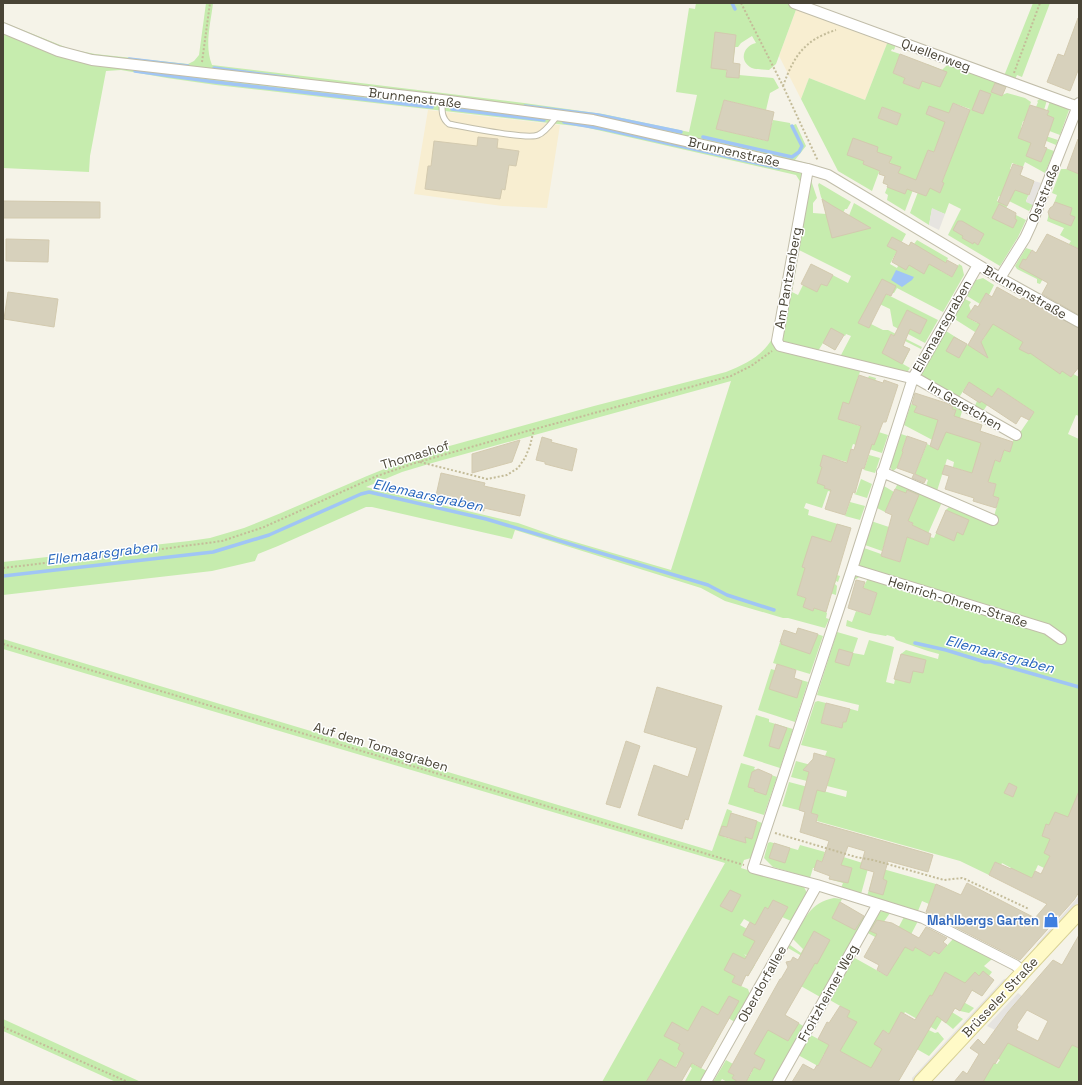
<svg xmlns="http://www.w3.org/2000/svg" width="1082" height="1085" font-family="'Space Grotesk',sans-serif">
<rect width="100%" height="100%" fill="#f5f3e8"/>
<path fill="#f8eed1" d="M797,7L888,41L865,100L809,78L801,99L779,56Z
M428,110L560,125L547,208L502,206L414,194Z"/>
<path fill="#c6ecae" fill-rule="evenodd" d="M206,3H213C211,22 204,46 212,65L524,103L603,114L689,132L697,95L676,92L689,8L695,9L696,3H806L1004,76L1033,3H1050L1022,77L1017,75L1012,86L1007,85L1002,95L1007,93L1025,98L1031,102L1028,110L1034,112L1038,102L1037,101L1041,98L1047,100L1044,110H1047L1050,101L1069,109V110L1060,135L1023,121L1021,128L1058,140L1056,145L1044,140L1037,145L1054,151L1045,173L1025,162L1023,167L1012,163L1010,169L1021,173L1020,175L1034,181L1026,201L1033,205L1029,211L999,196L997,201L1007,206L1006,210L1026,220L1018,237L1000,266L948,235L961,209L949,203L945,214L932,209L929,225L910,213L924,176L942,182L970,109L953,103L934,152L928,150L905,211L887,200L888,195L885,193L888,185L883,183L891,163L883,161L872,191L838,171L801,99L809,78L865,100L888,41L797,7L776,64L769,70C763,69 754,70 750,67C738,59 745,45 756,43L752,36L741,43L738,47H735L733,64L727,63L726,77L739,75L773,78L774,79L779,88L770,93L766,110L724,100L717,129L767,141L773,120L790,123L791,126L796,124L806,146L795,160L814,165L811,180L817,198L813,203V213L826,214L822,199L821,197L818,185L819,183L851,202L847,209H845L842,215L848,218L854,203L906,234L890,264L897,268L911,242L914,244L917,240L948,258L941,271L952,277L959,264L962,266L964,275L943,312L897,288L894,293L882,292L938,320L925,343L893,326L890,309L871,300L861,319L883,330H888L922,347L921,349L891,334L889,339L910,349L903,364L910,368L908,371L905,372L840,357L851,336L846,334L845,336L843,335L835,350L823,343L818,351L861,369L857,380L866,382L869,376L876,378L872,392L844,421L888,435L882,453L853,444L847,462L828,457L825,468L836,492L852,497L851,498L828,491L822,508L806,503L804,508L809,510L808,515L851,528L824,571L840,576L838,582L836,581L835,584L837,586L836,595L801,584L797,595L806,598L808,592L830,599L826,612L827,613L826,618L829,619L825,628L788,618H783L725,601L701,588L515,530L512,539L372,507H366L278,546L258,554L255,561L212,571L3,595V562L189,541L210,538L244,528L281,513L367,476L424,453L594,406L726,372C745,364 761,357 772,339L801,183L796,175L584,127L216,85L167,78L121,70L106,71L90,156L89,172L3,168V22L70,49L95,54L188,64L194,61L199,55ZM896,44L949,63L942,70L927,64L919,89L903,83L905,78L893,73L900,54L891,51L892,49L894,50ZM882,107L901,114L897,125L878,118ZM799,250L851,276L848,283L813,265L798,295L792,292ZM731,381L671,570L558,537L518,523L366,487L402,472L432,463Z
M1079,168V249L1069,244L1071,241L1060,235L1064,228L1047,221C1049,216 1048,213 1050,208L1053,206L1057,195L1052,193L1061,169H1067L1077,173Z
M1026,248L1032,250L1026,260L1019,267L1055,257L1040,284L1037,283V279L1017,269L1015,266Z
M983,278L994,285L989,295L980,304L967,296L976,280Z
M965,299L971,302L969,305L971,311L967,317L977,323L992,314L1014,336L1064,369L1079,377V416L1076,415L1068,434L1079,439V817L1069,841L1052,872L1038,865L1030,882L1009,873L1011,868L1002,863L1001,865L995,862L989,875L960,861L817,821L818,815L782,806L789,782L846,797L847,791L827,786L831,771L829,757L825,756L827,751L801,745L815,702L818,701L826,703L821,723L841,728L847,708L858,711L859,705L817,695L837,632L858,638L853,653L864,655L869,640L894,647L886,682L894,684L901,654L906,650L938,659L939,654L928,651L896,640L894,637L887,635L886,636L870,633L846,626L847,620L852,622L856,611L870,615L877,593L863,588L868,578L861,576L854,580L864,548L881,554V556L900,562L907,537L928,545L930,537L934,538L946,510L950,506L992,524L999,498L993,496L996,484L980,479L970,485L968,472L953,467L954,462L947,459L937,491L926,486L928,480L915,474L927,444L938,449L940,444L904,425L911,404L917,406L915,411L949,408L951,401L963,408L960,418L982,425L977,440L981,442L984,456L1000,462L1004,450L1010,452L1014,437L1019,434L1034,412L998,388L982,413L974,408L977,401L969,382L958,399L922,379L921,375L946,331L976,350L986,335L977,330L975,332L953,318Z
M901,434L907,436L902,451L903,452L897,468L893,471L890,467Z
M869,455L880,458L875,473L864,470Z
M861,479L872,484L867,498L854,494L856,493Z
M898,483L942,502L927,536L910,529L913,523L900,517L917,498L895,489Z
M884,486L894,492L885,512L877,508Z
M850,502L865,506L860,520L845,516Z
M873,522H874L892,528L888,531L882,551L865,545Z
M798,628L823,636L810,674L773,663L780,642L793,645Z
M3,639L712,851L727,809L732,811L724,837L731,839L733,833L751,838L752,839L757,821L762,823L751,858L744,860L741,868L804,887L807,893L791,921L782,917L778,924L762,929L744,919L740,925L758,935L769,939L757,961L744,954L755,965L748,976L746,975L743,981L735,976L732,982L748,989L750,995L735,1022L719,1013L715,1020L721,1033L711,1051L692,1040L678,1049L694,1058L691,1063L707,1071L701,1082H687L685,1081L692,1068L687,1065L686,1067L678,1063L673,1072L650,1075L647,1082H602L725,863L3,649Z
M771,669L785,673L784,675L808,682L795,722L758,710Z
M756,715L769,719V722L793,729L780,768L743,756Z
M796,761L811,765L807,781L791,777Z
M741,763L755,767L754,769L777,777L764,815L728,804Z
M770,842L798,850L800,845L825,852L822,862L818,860L815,868H813L810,878L773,867L764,858L768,843Z
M837,855L869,865L861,894L841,888L843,883L829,879Z
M876,867L936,884L929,904L922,901L918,911L867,896Z
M834,898L842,899L840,903L862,915L861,917L867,916L822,998L799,985L807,977L814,963L788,948L790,945L801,953L803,949L793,939C804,920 810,902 834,898Z
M883,911L890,913L883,923L895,934L904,917L918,921L905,946L913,951L915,947L930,956L936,949L940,953L953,939L992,959L984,966L992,972L989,976L994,980L982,996L944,975L937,987L974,1008L969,1013L960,1011L949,1005L947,1009L963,1019L953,1029L942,1020L936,1030L905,1012L902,1017L935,1033L938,1032L944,1039L929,1056L883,1030V1049L878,1072L838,1050L824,1054L818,1066L798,1055L809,1034L833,1047L843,1046L856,1022L847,1017L849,1011L828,999L853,957L887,976L890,971L894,954L899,957L902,952L866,932L878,912Z
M776,1010L805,1027L774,1082H746L752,1072L748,1069L749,1067L753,1070L754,1067L737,1057Z
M3,1019L141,1082H116L3,1031Z
M999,1039L1034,1050L1072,1045L1079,1048V1082H980L994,1063L997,1064L1000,1060L991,1054Z
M726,1060L733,1064L728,1072L734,1075L732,1078L738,1082H727L722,1079L720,1082H713Z"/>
<path fill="#e6e4e0" d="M1034,181L1041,183L1033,205L1026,202Z
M932,208L945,214L939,230L929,225Z
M1079,896V902L1036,950L1037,944Z
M1009,978L913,1082H912V1078L948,1039L1004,979Z
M1018,993L1022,996L1008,1012L995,1030L987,1026Z"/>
<path fill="#a0c5f5" d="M896,270L914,277L912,280L902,287L891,280Z"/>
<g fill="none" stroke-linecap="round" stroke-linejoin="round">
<path stroke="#a0c5f5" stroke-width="3.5" d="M732,3L735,9
M129,59L188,66
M214,68L298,79
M135,71L215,82L432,107
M525,106L598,115L681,132
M452,109L544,120
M564,122L604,129L779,168
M703,137L792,157L799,152L802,146L792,126
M3,576L213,552L269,535L361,494L369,492L486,519L708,585L727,595L774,610
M915,643L946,650L985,662H991L1079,687"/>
</g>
<path fill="#d7d1bc" stroke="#d3caaf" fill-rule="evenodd" d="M1078,18L1079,68L1070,91L1047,82L1058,54L1064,56Z
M715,32L736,35L733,63L740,64L739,78L726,77L727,70L711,68Z
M900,54L947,72L940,87L922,81L919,89L903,83L905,78L893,73Z
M995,83L1006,87L1002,96L991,92Z
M980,90L991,94L983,114L972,110Z
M724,100L774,112L768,141L716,129Z
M953,103L970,110L942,182L944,183L940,193L930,188L926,196L907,189L905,194L887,187L888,185L883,183L885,176L879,174L880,171L863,164L864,161L847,155L853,138L878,147L877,152L892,157L889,163L901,167L898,173L916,180L928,150L934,152L945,122L926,114L929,106L949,113Z
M1030,105L1049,111L1047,115L1054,118L1044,147L1047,148L1041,162L1026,156L1031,143L1018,138Z
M882,107L901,114L897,125L878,118Z
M478,137L498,139L497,148L519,151L516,166L509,165L505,190L502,189L500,199L425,189L428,166H431L434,141L477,146Z
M1078,139H1079V174L1067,169Z
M1013,164L1023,167L1020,175L1034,181L1029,195L1015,190L1007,206L998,202Z
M822,199L833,206L871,228L832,238Z
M3,201L100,202V218H3Z
M1055,202L1072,208L1070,215L1075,217L1071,226L1050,218L1048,212L1050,208L1053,206Z
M999,204L1016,213L1015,219L1017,220L1013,228L992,218Z
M958,221H962L984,234L978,245L974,242L973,244L962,238L963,236L953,230Z
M1047,234L1079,249V315L1042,294L1048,283L1019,267L1023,259L1026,260L1032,250L1036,253Z
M892,237L909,246L911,242L946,263L947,260L958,266L952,277L929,264L924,274L909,265L906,270L892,262L897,251L887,246Z
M6,239L49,240L48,262L6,261Z
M811,264L833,275L827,286L821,284L817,292L801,284Z
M882,279L896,286L891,296L886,294L869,328L858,323Z
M997,287L1020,300L1022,298L1079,328V367L1071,377L1062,371L1060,374L1030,353L1029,354L1019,349L1023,342L993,324L981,342L988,358L968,345L980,324L967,317L975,305L978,307L986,293L992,297Z
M8,292L58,299L54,327L4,319Z
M907,310L927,320L920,334L910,329L903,346L910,349L902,364L882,353L891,334L894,336Z
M831,328L844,335L835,350L823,343Z
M954,337L967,344L959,358L946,351Z
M859,375L883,383L884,380L898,385L886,422H883L874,445L872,444L864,469L862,468L855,493L853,492L845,515L825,509L831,490L824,488L825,486L817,483L822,467L820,466L823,455L847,463L851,449L854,450L861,426L838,419L843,402L849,404Z
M969,382L992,397L998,388L1034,412L1029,420L1021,416L1016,424L981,401L980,403L963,392Z
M915,393L946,403L953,407L952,409L956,410L954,416L982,425L980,431L1013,442L1010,452L1004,450L1000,462L995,460L988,482L996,484L993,496L999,498L996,508L973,501L974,498L945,489L949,476L942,474L945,465L972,473L981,443L946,432L938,450L930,446L938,420L914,412L917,406L912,404Z
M907,436L927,443L915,474L926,479L924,483L912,478L914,474L897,468L903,452L902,451Z
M542,437L552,440L551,442L577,449L572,471L545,464V462L536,460Z
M520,440L512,462L472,473V454Z
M441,473L485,483L484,486L525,495L520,516L484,508V511L435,500Z
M895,489L906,493L907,490L919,495L908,521L913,523L912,525L931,534L928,545L907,537L900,562L881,556L892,515L885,512Z
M946,510L969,520L963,535L957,532L954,541L936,533Z
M837,524L851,528L826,612L814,608L813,611L803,607L806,598L797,595L805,568L802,567L812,536L831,542Z
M856,580L865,582L863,588L877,593L870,615L848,608Z
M798,628L818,634L810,654L781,644L782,642H780L784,630L796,634Z
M839,649L853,653L849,666L835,662Z
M901,654L926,660L923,673L913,671L910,683L894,679Z
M777,664L796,670L794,678L802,681L797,698L769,689Z
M657,687L722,706L688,820L685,819L682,829L638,815L654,765L688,777L697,748L644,732Z
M826,703L850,709L846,722H843L842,728L821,723Z
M775,724L787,728L779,749L769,746Z
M626,741L640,746L620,808L606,804Z
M814,753L835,759L825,792L817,790L811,813L818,815L816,822L933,855L928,872L888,861L883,879L887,881L883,895L869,891L874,872L860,868L865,851L848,846L841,865L852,868L848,883L829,879L830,876L814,870L817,860L822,862L829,841L800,832L805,812L799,810L809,772L803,770L813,759Z
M758,769L772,775L766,795L754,791L755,789L748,787L752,772Z
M1009,783L1017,787L1013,797L1004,793Z
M1079,791V892L1074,900L1020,960L926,912L936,884L961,895L967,883L1035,918L1047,904L989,875L995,862L1011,869V868L1032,878L1035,871L1041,874L1050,856L1044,853L1050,839L1042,836L1046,824L1049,825L1055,812L1068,817Z
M731,813L757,821L752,839L745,837L746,843L719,835L722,826L727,827Z
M774,843L790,848L785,863L769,858Z
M730,890L741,895L732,912L720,906Z
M773,900L788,907L748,976L746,975L741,986L732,982L735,976L724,970L733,953L745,959L755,941L743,935L750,922L755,925L765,907L768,909Z
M840,902L864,916L855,930L832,918Z
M877,920L892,923L919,938L926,927L947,938L943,942L947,945L939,954L934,951L930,956L915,947L913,951L905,947L887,976L877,970L879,965L864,957L877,934L870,931Z
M814,931L830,940L817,964L815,963L785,1015L799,1023L788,1041L768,1030L754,1054L765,1060L760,1070L754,1067L746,1082H738L732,1078L734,1075L728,1072L780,979H781L788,967L786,962L791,961L793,957L798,960Z
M1079,935V1048L1072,1045L1059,1068L1008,1043L995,1064L994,1063L983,1082H954L963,1071L967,1074L979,1054L970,1048L978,1039L984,1045L1008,1012L1053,960L1062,965ZM1027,1010L1048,1021L1038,1041L1016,1030L1018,1027L1017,1025Z
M983,971L994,980L982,996L972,990L960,1011L955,1008L946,1023L937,1016L898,1082H792L803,1064L814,1070L817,1065L818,1066L829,1045L818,1039L827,1022L829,1023L840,1006L850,1011L847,1017L857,1022L840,1051L871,1068L882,1049L874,1044L883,1030L889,1034L901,1012L915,1020L930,995L932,996L945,972L965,983L975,972L979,976Z
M729,996L739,1001L701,1068L692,1063L681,1082H646L660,1059L676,1068L684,1053L678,1049L680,1044L664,1036L672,1022L688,1031L702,1006L718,1015Z"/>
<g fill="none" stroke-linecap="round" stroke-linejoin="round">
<g stroke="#c1bda9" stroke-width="7">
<path id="lane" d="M442,100C442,110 441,118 449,124C465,127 527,140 538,135C546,132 552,122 558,115"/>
</g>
<g stroke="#c1bda9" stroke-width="12">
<path id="street" d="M794,3L1070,104L1079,107
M3,28L58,51L92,60L442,100L593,120L808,169L828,175L1000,278L1079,322
M808,169L777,341L780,346L919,380L1016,435
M1000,278L1025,238L1031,225L1079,103
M882,472L993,520
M852,569L1047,629L1061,639
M817,885L753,868L852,569L913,378L978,265
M706,1082L817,885L923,918L1015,965L1024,972
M778,1082L878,904"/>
</g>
<g stroke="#d8d194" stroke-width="16">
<path id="secondary" d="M921,1082L1079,912"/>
</g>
<path stroke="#c4bc99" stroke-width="2" stroke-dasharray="2 2" stroke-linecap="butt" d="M741,3L783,86L818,161
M202,62L210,3
M1014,73L1040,3
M783,86C794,56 804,40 836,30
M420,462L487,479L507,475L518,468L525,458L530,446L534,429
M3,568L139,552L222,541L264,527L377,476L415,463L524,432L731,376L751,366L772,351
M3,644L744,865
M775,833L856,857L873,860L944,880L962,878L965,879L1029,909
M3,1027L128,1082"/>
<use href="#lane" stroke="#fff" stroke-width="5"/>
<use href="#street" stroke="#fff" stroke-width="10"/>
<use href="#secondary" stroke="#fffac7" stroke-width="14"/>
</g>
<defs>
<g id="shop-bare" transform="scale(1.2)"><path d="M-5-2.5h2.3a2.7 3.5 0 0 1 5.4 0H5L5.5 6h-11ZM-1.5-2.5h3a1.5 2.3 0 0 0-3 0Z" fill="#3f7fe0" stroke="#fff" stroke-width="2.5" paint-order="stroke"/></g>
</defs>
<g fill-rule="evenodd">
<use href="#shop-bare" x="1051" y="920"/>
</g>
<g text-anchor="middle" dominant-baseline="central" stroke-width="3" stroke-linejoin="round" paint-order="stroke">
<g font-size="13" fill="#494436" stroke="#fff">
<text transform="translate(936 55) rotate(20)">Quellenweg</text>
<text transform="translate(415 98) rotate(7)">Brunnenstraße</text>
<text transform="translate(734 152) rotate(13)">Brunnenstraße</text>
<text transform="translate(1044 193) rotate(-68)">Oststraße</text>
<text transform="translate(788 278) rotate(-80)">Am Pantzenberg</text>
<text transform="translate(1025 292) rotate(30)">Brunnenstraße</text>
<text transform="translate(942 326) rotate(-60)">Ellemaarsgraben</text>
<text transform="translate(965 406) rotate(30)">Im Geretchen</text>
<text transform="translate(415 455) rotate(-17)">Thomashof</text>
<text transform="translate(958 602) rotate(17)">Heinrich-Ohrem-Straße</text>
<text transform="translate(381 747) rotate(17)">Auf dem Tomasgraben</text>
<text transform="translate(762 984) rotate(-61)">Oberdorfallee</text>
<text transform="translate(828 993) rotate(-61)">Froitzheimer Weg</text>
<text transform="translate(1000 997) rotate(-47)">Brüsseler Straße</text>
</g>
<g font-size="13" font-weight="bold" fill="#366cbe" stroke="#fff" text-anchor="end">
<text x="1039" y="920">Mahlbergs Garten</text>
</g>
<g font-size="14" font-style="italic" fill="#2766bd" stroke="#fff">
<text transform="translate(428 495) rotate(12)">Ellemaarsgraben</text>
<text transform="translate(102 553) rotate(-7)">Ellemaarsgraben</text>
<text transform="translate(1000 654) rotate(15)">Ellemaarsgraben</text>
</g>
</g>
<rect width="1082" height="1085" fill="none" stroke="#494436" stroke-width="8"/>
</svg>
